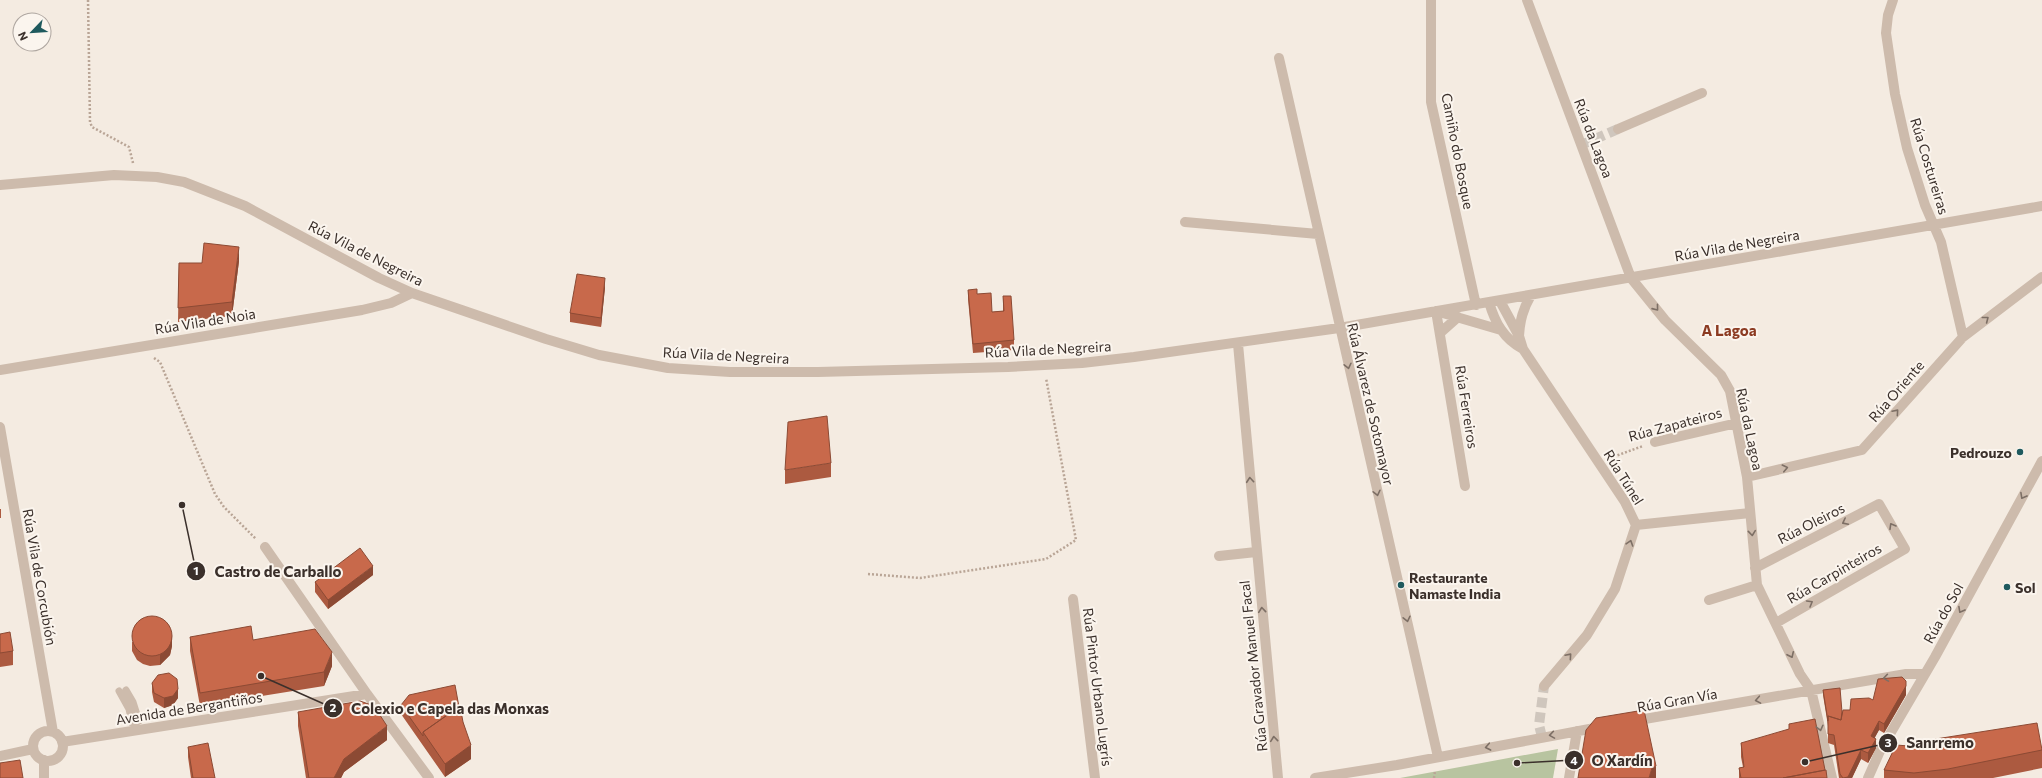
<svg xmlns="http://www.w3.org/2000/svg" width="2042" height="778" font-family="Commissioner,sans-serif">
<rect width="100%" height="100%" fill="#f4ebe1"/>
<path fill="#b8c4a0" d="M1558,749L1553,778H1400Z"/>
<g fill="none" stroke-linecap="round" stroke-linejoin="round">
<path stroke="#cfc6bd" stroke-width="10" stroke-dasharray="10 5" stroke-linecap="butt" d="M1581,145L1618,129
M1542,737L1539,725L1544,686"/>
<path stroke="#b9a596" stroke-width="2.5" stroke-dasharray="2 2" stroke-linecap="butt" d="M88,0L90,122L92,127L129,147L133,163
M154,358L160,362L215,494L224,507L256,539
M1610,458L1643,446
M868,574L920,578L1046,559L1076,540L1046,378
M1434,778L1435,771"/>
<path stroke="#cdbbac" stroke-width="7" d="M126,690L133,702L139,721L135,722
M119,691L129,709L132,723L135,722L138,731"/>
<path stroke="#cdbbac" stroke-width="10" d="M1431,0V102L1476,305
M1527,0L1631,278L1665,320L1721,375L1730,391L1747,477L1757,585L1800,674L1811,690L1832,778
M1893,0L1888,15L1886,33L1895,94L1907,148L1925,205L1941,242L1963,337
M1279,58L1438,757
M1618,129L1702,93
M0,185L114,175L157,177L184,182L245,206L379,278L412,293L546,339L599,355L668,368L730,372H818L1008,367L1082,363L1134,357L1339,328L2042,206
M1185,222L1318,234
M1500,301L1519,336L1523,349L1625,502L1636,525L1615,589L1587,635L1544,686
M1489,302C1495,323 1504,339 1523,349
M1440,333L1458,317
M1519,336C1520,320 1523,309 1531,295
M1238,344L1278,778
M0,370L362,310L391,303L412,293
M0,427L53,732
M1655,442L1737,423
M1747,477L1862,450L1963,337L2042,277
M1465,486L1436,311L1501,330
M1636,525L1750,513
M265,547L367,694L429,778
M1219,556L1256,552
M1755,568L1879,504L1905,549L1776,623
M1073,599L1095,778
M1709,600L1757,585
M1633,721L1906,674H1925
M33 746a15 15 0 1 1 30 0a15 15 0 1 1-30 0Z
M62,742L367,694
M0,756L33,749
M44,778V760
M1315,778L1397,765L1600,727
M1569,778L1577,731
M1868,778L1880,751L1935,657L2042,461"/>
</g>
<path fill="#ac5a40" d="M239,261L232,316L178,322L179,263H202Z
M605,287L601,327L570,322V313Z
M968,290L977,294L992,312L1003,311V296L1014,340V350L973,353L968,299Z
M831,463V477L785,484V470Z
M0,509H1V518H0Z
M373,575L328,609L315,592V582Z
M0,634L13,651V665L0,667Z
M190,637L253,640L332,666L324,686L200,706L190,651Z
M132,642L172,646L170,655L160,665L150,666L143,664L137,660L132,651Z
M152,683L178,698L173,705L164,708L154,702L152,692Z
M1823,690L1842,712L1850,710L1873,700L1906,695L1884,733L1879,730L1874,738L1876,748L1868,763L1861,759L1852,778H1839L1834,745L1828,743V726L1823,695Z
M401,705L463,722L471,759L445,777L401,714Z
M298,712L387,740L344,772L341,778H306L298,726Z
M1741,743L1827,778H1739V768L1743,767L1741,757Z
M188,747L215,778H191L188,757Z
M1922,747L2042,749V768L1993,778H1884V770Z"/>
<path fill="#8c4a34" d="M239,247V261L232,316V302Z
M605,278V287L601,327V318Z
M373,566V575L328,609V600Z
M172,636V646L170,655L160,665V655Z
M332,652V666L324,686V672Z
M1906,681V695L1884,733V724Z
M178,689V698L173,705L164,708V698Z
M1879,721V730L1871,745V736Z
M387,726V740L344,772L341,778H334L344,759Z
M1876,739V748L1868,763V753Z
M471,745V759L445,777V764Z
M1861,750V759L1852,778H1845Z
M1656,766V778H1649L1652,768Z"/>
<path fill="#c8694b" stroke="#8c4a34" d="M204,243L239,247L232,302L178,308L179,263H202Z
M577,274L605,278L601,318L570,313Z
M977,289V294L991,293L992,312L1004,311L1003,296H1011L1014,340L973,344L968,290Z
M827,416L831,463L785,470L788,422Z
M360,548L373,566L328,600L315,582Z
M132 636a20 20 0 1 1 40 0a20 20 0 1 1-40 0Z
M251,626L253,640L315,629L332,652L324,672L200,693L190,637Z
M10,632L13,651L0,653V634Z
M169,673L177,679L178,689L173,696L164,698L154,693L152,683L158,675Z
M1902,677L1906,681V686L1884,724L1879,721L1871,736L1876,739L1868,753L1861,750L1848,777L1843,778L1840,774L1834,735L1828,734V716L1841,720L1843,710H1850L1851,699L1869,698L1873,700L1878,679Z
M455,685L459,707L423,732V736L401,705L409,695Z
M1840,688L1842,712L1841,720L1828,716V721L1823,690Z
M360,701L374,706L387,726L344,759L334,778H309L298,712Z
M460,706L463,722L471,745L445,764L423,732Z
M1644,710L1656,766L1652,768L1649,778H1578L1586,730L1596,718Z
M1815,719L1825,770L1783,778H1741L1739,768L1744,767L1741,743L1789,729V724Z
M2037,723L2042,750L1948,769L1914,773L1884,770L1896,745L1922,747L1923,741Z
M208,743L215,778H193L188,747Z
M20,760L23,778H0V763Z
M1826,770L1827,778H1783Z"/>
<defs><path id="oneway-chevron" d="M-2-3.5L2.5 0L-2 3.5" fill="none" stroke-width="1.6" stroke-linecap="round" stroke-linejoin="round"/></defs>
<g stroke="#7d6f65">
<use href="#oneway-chevron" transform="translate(1656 308) rotate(51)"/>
<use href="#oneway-chevron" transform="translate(1986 319) rotate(-38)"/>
<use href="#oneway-chevron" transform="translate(1348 366) rotate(77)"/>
<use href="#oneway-chevron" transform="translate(1896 412) rotate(-49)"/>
<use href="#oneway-chevron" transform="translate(1785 468) rotate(-13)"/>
<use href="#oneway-chevron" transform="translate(1250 480) rotate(-95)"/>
<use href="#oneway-chevron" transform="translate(1377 493) rotate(77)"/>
<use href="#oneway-chevron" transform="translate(2023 496) rotate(119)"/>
<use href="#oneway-chevron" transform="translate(1845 522) rotate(153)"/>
<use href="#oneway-chevron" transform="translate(1892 526) rotate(-120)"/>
<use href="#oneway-chevron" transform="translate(1752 533) rotate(84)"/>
<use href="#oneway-chevron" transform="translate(1630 543) rotate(-72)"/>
<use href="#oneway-chevron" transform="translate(1810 603) rotate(-30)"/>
<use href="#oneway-chevron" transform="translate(1262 610) rotate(-96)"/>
<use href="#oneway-chevron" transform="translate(1961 610) rotate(119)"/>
<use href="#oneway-chevron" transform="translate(1407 619) rotate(77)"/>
<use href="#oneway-chevron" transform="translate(1791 655) rotate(65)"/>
<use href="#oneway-chevron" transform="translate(1569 656) rotate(-49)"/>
<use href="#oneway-chevron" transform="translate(1886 678) rotate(171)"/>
<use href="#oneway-chevron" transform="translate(1758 700) rotate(170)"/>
<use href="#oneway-chevron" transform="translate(1820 728) rotate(76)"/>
<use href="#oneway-chevron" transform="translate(1552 735) rotate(171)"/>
<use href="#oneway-chevron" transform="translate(1274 739) rotate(-96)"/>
<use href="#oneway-chevron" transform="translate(1488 747) rotate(169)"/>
</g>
<g fill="#1f5a5e" stroke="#fbf5ee" stroke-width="1.5">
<circle cx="2020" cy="452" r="4"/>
<circle cx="1401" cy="585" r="4"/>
<circle cx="2007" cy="587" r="4"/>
</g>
<g text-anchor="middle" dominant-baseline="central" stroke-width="4" stroke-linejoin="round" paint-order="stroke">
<g font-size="14" fill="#3b302b" stroke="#fbf5ee">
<text transform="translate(1594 138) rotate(69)">Rúa da Lagoa</text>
<text transform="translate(1458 151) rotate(79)">Camiño do Bosque</text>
<text transform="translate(1930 166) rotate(73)">Rúa Costureiras</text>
<text transform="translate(1737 245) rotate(-10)">Rúa Vila de Negreira</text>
<text transform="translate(366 253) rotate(27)">Rúa Vila de Negreira</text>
<text transform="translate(205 321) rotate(-9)">Rúa Vila de Noia</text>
<text transform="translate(1048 349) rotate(-3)">Rúa Vila de Negreira</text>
<text transform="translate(726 355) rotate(3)">Rúa Vila de Negreira</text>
<text transform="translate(1896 391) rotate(-49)">Rúa Oriente</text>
<text transform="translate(1371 404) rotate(77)">Rúa Álvarez de Sotomayor</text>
<text transform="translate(1467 407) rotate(81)">Rúa Ferreiros</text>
<text transform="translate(1675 424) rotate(-15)">Rúa Zapateiros</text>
<text transform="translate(1750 429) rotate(78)">Rúa da Lagoa</text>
<text transform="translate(1624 477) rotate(58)">Rúa Túnel</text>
<text transform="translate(1811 523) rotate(-27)">Rúa Oleiros</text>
<text transform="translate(1834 573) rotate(-30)">Rúa Carpinteiros</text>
<text transform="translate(40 577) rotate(80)">Rúa Vila de Corcubión</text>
<text transform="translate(1943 613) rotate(-61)">Rúa do Sol</text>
<text transform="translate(1253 666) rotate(-96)">Rúa Gravador Manuel Facal</text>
<text transform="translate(1098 687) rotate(83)">Rúa Pintor Urbano Lugrís</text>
<text transform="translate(1677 700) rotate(-10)">Rúa Gran Vía</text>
<text transform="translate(189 708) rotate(-9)">Avenida de Bergantiños</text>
</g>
<g font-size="14" font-weight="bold" fill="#3b302b" stroke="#fbf5ee" text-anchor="start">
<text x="2012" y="452" text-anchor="end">Pedrouzo</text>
<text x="1409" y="577">Restaurante<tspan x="1409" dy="16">Namaste India</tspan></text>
<text x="2015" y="587">Sol</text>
</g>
<g font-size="15" font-weight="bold" fill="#8c3b22" stroke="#fbf5ee">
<text x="1729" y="330">A Lagoa</text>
</g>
</g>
<path fill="none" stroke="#3b302b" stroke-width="1.5" d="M182 505L196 571M261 676L333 708M1805 762L1888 743M1517 763L1574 760"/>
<g fill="#3b302b" stroke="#fbf5ee" stroke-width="1.5">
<circle cx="182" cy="505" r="4"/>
<circle cx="261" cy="676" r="4"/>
<circle cx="1805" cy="762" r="4"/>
<circle cx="1517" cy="763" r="4"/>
<circle cx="196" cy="571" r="10"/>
<circle cx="333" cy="708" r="10"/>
<circle cx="1888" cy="743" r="10"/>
<circle cx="1574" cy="760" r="10"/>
</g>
<g font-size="12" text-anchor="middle" font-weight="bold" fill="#fff">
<text x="196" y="575">1</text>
<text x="333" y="712">2</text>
<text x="1888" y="747">3</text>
<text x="1574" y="765">4</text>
</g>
<g font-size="15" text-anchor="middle" font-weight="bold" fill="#3b302b" stroke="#fbf5ee" stroke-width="4" stroke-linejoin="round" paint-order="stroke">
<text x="278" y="577">Castro de Carballo</text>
<text x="450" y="714">Colexio e Capela das Monxas</text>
<text x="1940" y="748">Sanrremo</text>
<text x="1622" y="766">O Xardín</text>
</g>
<g transform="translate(32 32) rotate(245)"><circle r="19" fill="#fbf5ee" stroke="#aea6a0"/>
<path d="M0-3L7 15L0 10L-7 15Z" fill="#1f5a5e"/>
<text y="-6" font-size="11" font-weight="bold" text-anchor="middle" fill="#3b302b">N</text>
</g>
</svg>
